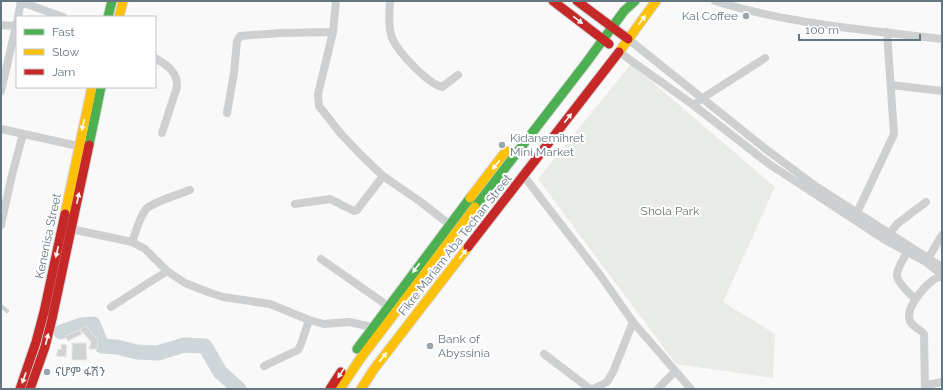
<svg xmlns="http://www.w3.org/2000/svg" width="943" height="390" font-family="Raleway,'Noto Sans Ethiopic',sans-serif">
<rect width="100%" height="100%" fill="#f9f9f9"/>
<path fill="#e8ebe6" d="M631,64L775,187L723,302L775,334L773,378L676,364L538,179Z"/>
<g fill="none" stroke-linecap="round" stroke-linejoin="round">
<path stroke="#ced6d9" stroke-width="15" d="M61,332L81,325L93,324L102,346L117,347L137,352L158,353L184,345L205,346L220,372L239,389"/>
</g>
<path fill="#d0d2d3" stroke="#e8e8e8" d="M86,326L98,340L97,349H89L91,342L80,329Z
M79,330L82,334L68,341L65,336Z
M72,343H86L87,360H72Z
M61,344L67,345L66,357L56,356L58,349L61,350Z"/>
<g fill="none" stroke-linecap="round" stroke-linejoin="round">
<g stroke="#d5d6d7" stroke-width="11">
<path id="fast" d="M108,17L112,1
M89,145L101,87
M475,207L586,63L624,11L635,1
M357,349L470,198"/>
</g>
<g stroke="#d5d6d7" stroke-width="11">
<path id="slow" d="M119,17L123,1
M619,52L656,1
M470,198L506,151
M65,214L92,87
M340,389L360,359L475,207
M361,389L374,369L468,247"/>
</g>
<g stroke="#d5d6d7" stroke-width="11">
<path id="jam" d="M553,1L609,44
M577,1L628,39
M468,247L619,52
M20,389L36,342L44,312L65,214
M30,389L45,347L52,319L89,145
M330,389L341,372"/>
</g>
<path stroke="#cecfd0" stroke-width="4" d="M1,306L7,311"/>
<path stroke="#cecfd0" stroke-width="8" d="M336,1L333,32L318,94L319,106L341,134L363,157L383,176L418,200L449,224
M390,1C389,12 388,27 392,38C398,52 427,83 442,87L458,75
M715,1C788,24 866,30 942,39
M21,2L63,17
M18,17L21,1
M1,25L16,26
M628,39L767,150L814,185L942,267
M619,52L692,104L769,164L885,240L926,262L942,275
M155,58C167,65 178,72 177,87L162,133
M891,85L942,91
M1,91L17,22
M698,101L765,58
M227,113L234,73L237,41L240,36L280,33L333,32
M1,129L78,146
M523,175L600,275L633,322L691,389
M295,204L330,199L354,211L357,210L383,176
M855,217L894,134L887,32
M1,225L12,175L23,134
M71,229L132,242C136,232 139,218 146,209C153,202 180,194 190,190
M887,237L897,224L926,202
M132,242L145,249L167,271L185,283L208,292L223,297L270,304L309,320L324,324L349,322L372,327
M907,252C904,259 896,269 897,276C897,282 911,295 915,299
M321,259L388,306
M926,262L942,235
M111,307L167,271
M544,354L590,389
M264,366L298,350L301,344L309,320
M926,385L942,382
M593,389L607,382L613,372L633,322
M658,389L675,371
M925,389L924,334C921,330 915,328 912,324C901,312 924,287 933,280C936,278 939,277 942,276"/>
<use href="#fast" stroke="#4caf50" stroke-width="9"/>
<use href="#slow" stroke="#ffc107" stroke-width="9"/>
<use href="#jam" stroke="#c62828" stroke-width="9"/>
</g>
<defs><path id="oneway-solid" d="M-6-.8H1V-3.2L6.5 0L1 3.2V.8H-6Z"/></defs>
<g fill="#f6fbf6">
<use href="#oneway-solid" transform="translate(578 20) rotate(37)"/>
<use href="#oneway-solid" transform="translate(642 20) rotate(-53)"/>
<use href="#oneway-solid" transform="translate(568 118) rotate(-52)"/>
<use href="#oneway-solid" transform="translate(83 125) rotate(103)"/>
<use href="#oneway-solid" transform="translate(496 165) rotate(128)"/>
<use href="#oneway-solid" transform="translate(78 198) rotate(-78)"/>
<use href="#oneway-solid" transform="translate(57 252) rotate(103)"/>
<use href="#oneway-solid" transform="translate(463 254) rotate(-52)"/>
<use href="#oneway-solid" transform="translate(416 268) rotate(127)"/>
<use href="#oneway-solid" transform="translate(47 339) rotate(-76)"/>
<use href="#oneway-solid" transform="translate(383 357) rotate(-52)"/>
<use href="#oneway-solid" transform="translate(341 373) rotate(124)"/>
<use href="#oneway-solid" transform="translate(24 378) rotate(110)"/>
</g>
<g fill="#99a4ac" stroke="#fff" stroke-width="1.5">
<circle cx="746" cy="16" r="4"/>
<circle cx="502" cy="145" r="4"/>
<circle cx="430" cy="346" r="4"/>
<circle cx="47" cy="372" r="4"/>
</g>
<g text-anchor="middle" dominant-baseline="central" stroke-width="4" stroke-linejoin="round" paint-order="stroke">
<g font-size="12" fill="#657683" stroke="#fff" text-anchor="start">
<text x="738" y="16" text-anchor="end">Kal Coffee</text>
<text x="510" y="138">Kidanemihret<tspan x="510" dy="14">Mini Market</tspan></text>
<text x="438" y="339">Bank of<tspan x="438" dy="14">Abyssinia</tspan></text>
<text x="55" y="372">ናሆም ፋሽን</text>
</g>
<g font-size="12" fill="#687a64" stroke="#fff">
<text x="670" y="211">Shola Park</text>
</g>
<g font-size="12" fill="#657683" stroke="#fff">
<text transform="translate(48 236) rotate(-78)">Kenenisa Street</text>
<text transform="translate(455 245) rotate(-52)">Fikre Mariam Aba Techan Street</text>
</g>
</g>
<rect width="943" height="390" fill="none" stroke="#657683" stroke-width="4"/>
<rect x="16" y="16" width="140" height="72" fill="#ffffff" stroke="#c1c8cd"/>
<rect x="24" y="29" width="20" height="6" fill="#4caf50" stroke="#c1c8cd"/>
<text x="52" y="36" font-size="12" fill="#657683">Fast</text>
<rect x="24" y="49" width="20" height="6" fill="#ffc107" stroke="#c1c8cd"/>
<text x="52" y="56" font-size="12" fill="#657683">Slow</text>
<rect x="24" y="69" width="20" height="6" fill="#c62828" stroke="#c1c8cd"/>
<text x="52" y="76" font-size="12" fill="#657683">Jam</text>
<path d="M799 34v6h121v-6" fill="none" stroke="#657683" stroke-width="2"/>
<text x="805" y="34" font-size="12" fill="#657683" stroke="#ffffff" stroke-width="3" paint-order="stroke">100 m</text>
</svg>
